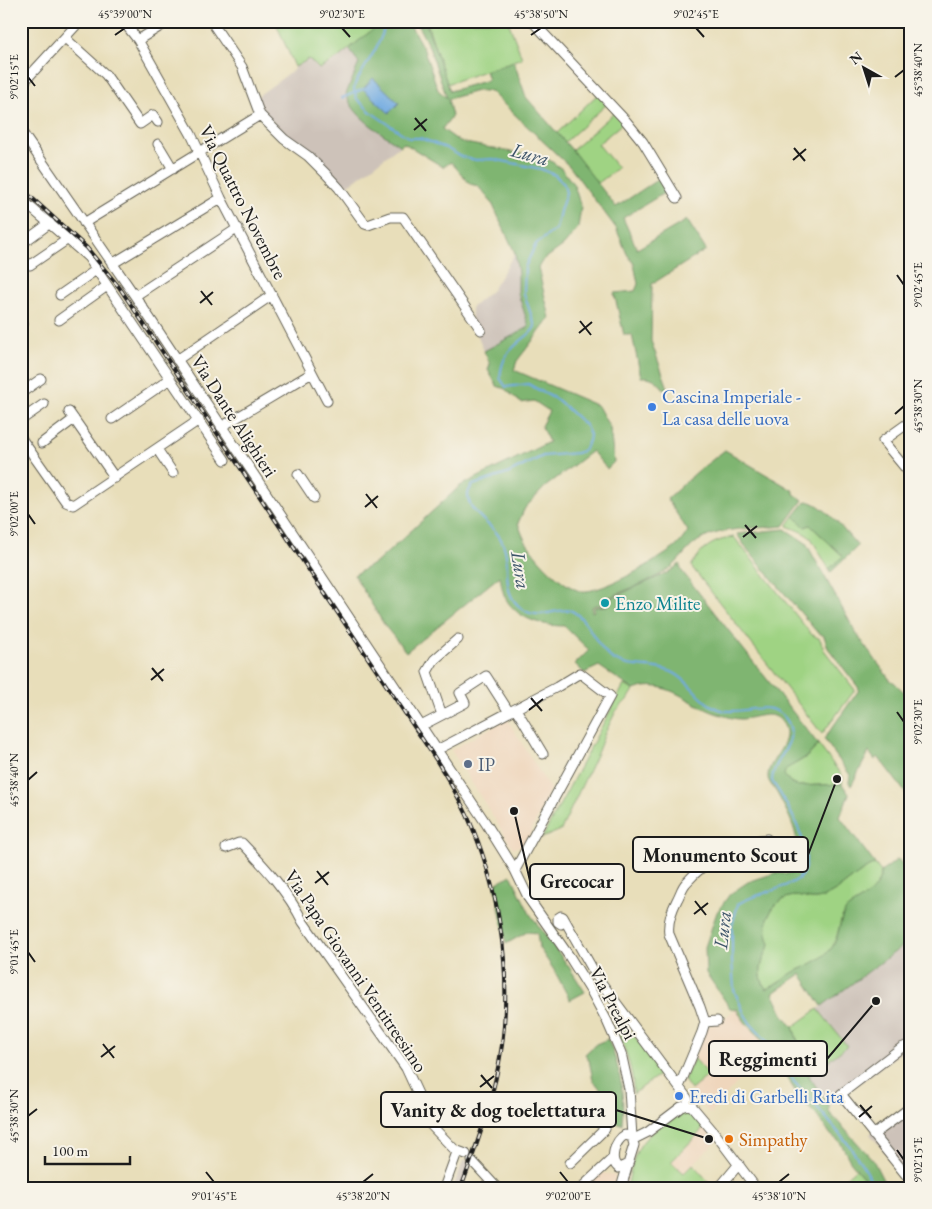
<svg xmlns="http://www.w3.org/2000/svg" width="932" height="1209" font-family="'EB Garamond',serif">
<rect width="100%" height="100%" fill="#f7f3e8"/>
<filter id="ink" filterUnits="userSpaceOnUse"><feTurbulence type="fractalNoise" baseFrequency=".02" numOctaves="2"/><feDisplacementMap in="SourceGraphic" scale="10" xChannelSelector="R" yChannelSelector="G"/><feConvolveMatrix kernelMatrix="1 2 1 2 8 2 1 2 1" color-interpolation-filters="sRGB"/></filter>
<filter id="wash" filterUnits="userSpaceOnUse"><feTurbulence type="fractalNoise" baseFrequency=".0096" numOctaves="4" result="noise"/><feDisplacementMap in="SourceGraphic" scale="20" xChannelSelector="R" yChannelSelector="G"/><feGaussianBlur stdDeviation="1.12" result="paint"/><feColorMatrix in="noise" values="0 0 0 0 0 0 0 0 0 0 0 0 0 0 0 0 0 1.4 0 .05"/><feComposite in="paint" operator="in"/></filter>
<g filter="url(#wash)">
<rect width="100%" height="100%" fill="#e8deba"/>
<path fill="#efd6bc" d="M507,719L550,789L525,845L513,848L451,750Z
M737,1008L740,1015L748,1026L768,1047L710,1114L691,1090L708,1075L694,1058L705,1027L718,1023Z
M704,1128L716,1142L684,1173L671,1161Z
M601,1173L615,1175L616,1188H583Z"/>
<path fill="#cdc2b9" d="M349,49L359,63L346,94L366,121L400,146L343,189L266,116L255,98L295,69V67L309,59L319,69L331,63Z
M515,253L518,274V293L529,327L484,351L472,321L471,308L492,290Z
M911,940V1049L900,1053L829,1106L809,1076L847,1046L818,1009Z
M911,1102V1184L870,1134Z
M464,1159L471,1165L462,1188H453Z"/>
<path fill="#9fd383" stroke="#5e7850" d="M275,21H383L338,58L319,69L309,59L295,67Z
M415,21H508L522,58L447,84L427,23L418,26Z
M598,94L607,104L565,142L557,133Z
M615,112L624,122L598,144L618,168L597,184L572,150Z
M794,516L805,527L810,525L844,557L829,569L811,538L802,532L787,526Z
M734,537L811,634L820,639L824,650L855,690L822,734L691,566C703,547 712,541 734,537Z
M624,685L634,690L629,698L616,711L605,733L598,751L561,830L542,838Z
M818,744L843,777L842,784L798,786L790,782L784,775L785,769C798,762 811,757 818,744Z
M875,864L881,872C879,888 869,895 856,903C853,905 848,907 846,910C839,919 839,935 833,946C825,958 811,964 798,970C787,975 778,985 766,990C756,972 762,962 770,944C762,926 768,904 789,897C799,894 806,900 816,899C820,899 826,896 830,894C846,886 858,871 875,864Z
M818,1009L847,1046L809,1076L793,1027Z
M614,1011L663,1072L633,1094C635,1070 620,1036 611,1014Z
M694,1058L709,1075L691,1090L684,1080Z
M685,1108H688L704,1128L671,1162L684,1173L693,1164L714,1188H627C630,1175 632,1158 640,1146C650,1130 670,1119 685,1108Z
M856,1169L867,1182L869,1188H833Z"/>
<path fill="#7fb571" stroke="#4e6846" d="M383,21H408L424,50L438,90L447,98L429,47L418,26L426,23L450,91L488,80L485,71L514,62L526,97L572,150L616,207L663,176L669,190L623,218L637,249L687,220L706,250L652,284L651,341L668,388L665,390C657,381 653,376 641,377L632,335H624L614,293L635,291L638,284L634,264L627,254L616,228L570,167L490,91H477L448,99L452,116L442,129L460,142L548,159L562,169L574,185L581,207L578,228L564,245L542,261L538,268L550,318L517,361L514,370L598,406L610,428L614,462L607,469L592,451L545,487L525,508L518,523C520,528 522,535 525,540C536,558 558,582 577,590C595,598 654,562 670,551C678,546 683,539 688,531L667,499L698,471L725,450L794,491V494L803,500L784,526C758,529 729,526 704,538C688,544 681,562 666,571C649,582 628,589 610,597L609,602L606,605H595L592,607V612L594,611V607L607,606L610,603L611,598L667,573L680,564L681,570L818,744C811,756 798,762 786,769L784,775L790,782L798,786L842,784L849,794L840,817L875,864C858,871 846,886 830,894C826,896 820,899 816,899C806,900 799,894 789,897C768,904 762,926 770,944C762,961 756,972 766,989C778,985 787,975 798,970C811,964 825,958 833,946C839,936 840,918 846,910C848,907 853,905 856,903C869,895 879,888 881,872L898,859L911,875V940L822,1006L801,974L773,993L783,1014L793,1027L809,1076L829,1106V1112L873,1160L887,1188H869L867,1182L850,1161L840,1142L831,1135L817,1116L799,1097L768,1047L748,1026L740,1015L737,1009L730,1008L706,973L705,947L717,912L730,894L748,882L775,873L787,874L793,872C805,843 791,819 777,793C774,788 768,782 768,777C767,759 798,741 781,721C772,709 753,719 741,719C735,719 728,717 722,715C692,708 667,676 634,690L599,666L584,673L575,664L589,650L564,626C541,626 514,618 504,595C502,589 501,582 500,576L406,652L385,626L354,575L377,562L460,486L549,442L541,426L549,411L534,401L521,403L505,389L497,386L488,370L490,364L484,351L529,327L518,293V274L515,253L492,203L478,186L470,184L451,162L443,167L404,143L400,146C381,132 354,118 346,94L359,63L349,49Z
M806,501C824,502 847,535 858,546L830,573L829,569L843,556L810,525L805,527L794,516Z
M785,529L806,543L856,633L890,680L895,683L911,699V800L878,757L875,760L869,752L851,786L849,782L850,775L824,739L859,690L858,687L828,648L824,636L816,631L747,549L737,534Z
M511,875L530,914L569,967L585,992L570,1000L554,970L539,948L537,933L527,932L506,944L495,884Z
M608,1039C620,1067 625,1094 622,1124L615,1123L610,1125L608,1123L612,1103L593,1080L589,1060L585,1054L596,1044Z"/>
<path fill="#71aae1" stroke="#46637e" d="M373,78L399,103L389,113L363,89Z"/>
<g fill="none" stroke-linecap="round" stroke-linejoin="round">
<path stroke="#71aae1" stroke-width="2" d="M385,21C384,41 364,67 355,84L354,90L357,99L372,113L409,138H420L446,148L462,157L476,160L493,159L541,169L555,175L564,184L566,193L560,211L556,229L536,244L525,267L524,294L535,326C533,332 529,334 524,338C508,351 502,357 500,378L506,387L528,384L559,401L586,426L590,435L589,441L584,450L577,453L543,456L507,474L473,485C457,501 483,519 494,530C520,557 493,590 524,610C540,621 561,606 572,611C589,620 595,645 610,657C628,671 651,663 672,672C692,681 700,705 722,710C743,716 770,697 786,719C802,741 772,759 772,781C785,800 822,859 798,879C782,891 755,893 738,904L732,926V960L734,990L744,1013L750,1023L782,1058L794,1082L807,1095L849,1145L867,1172L874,1188
M342,98L363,89"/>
</g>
</g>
<g filter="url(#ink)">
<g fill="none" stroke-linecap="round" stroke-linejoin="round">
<g stroke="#636053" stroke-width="11">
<path id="minor" d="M123,21L138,40L191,134L221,198L327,401
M211,21L242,67L260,115L284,139L308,156L326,174L339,188L365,224L368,225L390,217H403L481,330
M532,21L626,121L643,142L677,198
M65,38L106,75L140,124L153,115L158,122
M138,40L169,21
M21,85L80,21
M21,131L135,296L487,825L515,870L529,899L569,956L591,991L607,1021L621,1053L629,1089L632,1137
M158,144L173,169
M21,199L88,257L225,460
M84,223L260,115
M24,242L50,223
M112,264L221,198
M30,265L68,239
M60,295L96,270
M135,296L238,228
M59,320L107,286
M21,325L23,324
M177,360L272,295
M21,393L41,379
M69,412L115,478
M112,419L170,379
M21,420L44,404
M911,421L883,441L911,475
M221,427L312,373
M21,438L66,502L73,505L199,420
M42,443L74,419
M157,449L173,473
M298,474L314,498
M516,709L543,754
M442,715L427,672L434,660L458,639
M421,726L465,703L460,693L486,676L509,712
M437,750L557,687L580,673L610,696L515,870
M226,848L239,843H242C265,867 288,892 303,922L406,1068L425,1109V1119L455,1150L466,1154
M565,921L561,924L558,922V918L561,916L563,917L597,977L687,1098L690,1104L717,1136L756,1188
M705,1022L717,1021
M911,1044L901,1048L841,1094L911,1181
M679,1087L702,1032L705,1022L700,1007L669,934C667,922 672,910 677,900C680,895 682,887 686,883C707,859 736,842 767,839
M625,1135L632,1137L634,1145L628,1164L619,1168C608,1161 615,1140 625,1135Z
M873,1135L911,1107
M634,1139L648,1132L681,1107L690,1104
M472,1161L497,1188
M570,1163L605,1129L581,1101
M444,1188L456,1155L461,1152
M581,1188L612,1159
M621,1188L628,1164
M719,1188L739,1164"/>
</g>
<use href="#minor" stroke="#fff" stroke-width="9"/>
<g stroke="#1c1c1c" stroke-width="4">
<path id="rail" d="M21,188L87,248L119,287L433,755C445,774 457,794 467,815C499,886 512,967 502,1045C495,1094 478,1142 461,1188"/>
</g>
<use href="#rail" stroke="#f7f3e8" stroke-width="2" stroke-dasharray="5.5" stroke-linecap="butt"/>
</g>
</g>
<path fill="none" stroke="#1c1c1c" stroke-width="2" d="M342,28L350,37M696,28L704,37M115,35L125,28M531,35L541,28M28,77L35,86M895,77L904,70M415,118L426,131M414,130L427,119M794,148L805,161M793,160L806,149M897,275L904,285M201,291L212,305M200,303L213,292M580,321L591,335M579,333L592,322M895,414L904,406M366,494L377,508M365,507L378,496M28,514L35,524M745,525L756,538M743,537L757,526M152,668L163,681M151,680L164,669M531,698L542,711M529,710L543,699M897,712L904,722M28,780L37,772M317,871L328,885M315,883L329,872M695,901L706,915M694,914L708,903M28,952L35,962M103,1044L114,1058M101,1057L115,1046M481,1075L492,1088M480,1087L494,1076M860,1105L871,1118M28,1116L37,1109M859,1117L872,1106M897,1150L904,1160M206,1172L214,1182M560,1172L568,1182M363,1182L373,1174M779,1182L789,1174"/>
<g fill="#3f7fe0" stroke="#f7f3e8" stroke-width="2">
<circle cx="652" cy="407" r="5"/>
<circle cx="679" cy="1096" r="5"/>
</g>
<circle fill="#0f9aa8" stroke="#f7f3e8" stroke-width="2" cx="605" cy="603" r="5"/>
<circle fill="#5c6f8a" stroke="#f7f3e8" stroke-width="2" cx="468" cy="764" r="5"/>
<circle fill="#e8710a" stroke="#f7f3e8" stroke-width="2" cx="729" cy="1139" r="5"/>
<g text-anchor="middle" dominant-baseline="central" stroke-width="4" stroke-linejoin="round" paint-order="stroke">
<g font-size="19" fill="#1c1c1c" stroke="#f7f3e8">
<text transform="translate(243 202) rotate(63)">Via Quattro Novembre</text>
<text transform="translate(234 416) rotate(57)">Via Dante Alighieri</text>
<text transform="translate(356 971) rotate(56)">Via Papa Giovanni Ventitreesimo</text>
<text transform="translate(613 1003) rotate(62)">Via Prealpi</text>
</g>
<g font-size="19" fill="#366cbe" stroke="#f7f3e8" text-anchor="start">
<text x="662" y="396">Cascina Imperiale -<tspan x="662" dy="22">La casa delle uova</tspan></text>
<text x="689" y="1096">Eredi di Garbelli Rita</text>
</g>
<g font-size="19" fill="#0d838f" stroke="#f7f3e8" text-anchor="start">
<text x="615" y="603">Enzo Milite</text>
</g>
<g font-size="19" fill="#4e5e75" stroke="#f7f3e8" text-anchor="start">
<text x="478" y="764">IP</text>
</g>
<g font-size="19" fill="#c56008" stroke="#f7f3e8" text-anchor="start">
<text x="739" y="1139">Simpathy</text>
</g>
<g font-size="20" font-style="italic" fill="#3e556b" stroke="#f7f3e8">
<text transform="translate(530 154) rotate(15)">Lura</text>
<text transform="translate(521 570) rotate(81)">Lura</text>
<text transform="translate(722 930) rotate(-84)">Lura</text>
</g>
</g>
<path fill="none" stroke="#1c1c1c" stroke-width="2" d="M837 779L808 855M514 811L530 881M876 1001L827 1059M709 1139L616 1110"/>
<g fill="#1c1c1c" stroke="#f7f3e8" stroke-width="2">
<circle cx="837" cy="779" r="5"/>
<circle cx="514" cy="811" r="5"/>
<circle cx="876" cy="1001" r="5"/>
<circle cx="709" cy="1139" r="5"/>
</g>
<g fill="#f7f3e8" stroke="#1c1c1c" stroke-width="2">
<rect x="633" y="837" width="175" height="35" rx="5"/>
<rect x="530" y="864" width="94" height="35" rx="5"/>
<rect x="709" y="1041" width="118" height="35" rx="5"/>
<rect x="381" y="1092" width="235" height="35" rx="5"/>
</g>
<g font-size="20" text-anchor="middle" font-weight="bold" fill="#1c1c1c">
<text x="720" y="862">Monumento Scout</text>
<text x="577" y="888">Grecocar</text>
<text x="768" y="1066">Reggimenti</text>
<text x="498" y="1117">Vanity &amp; dog toelettatura</text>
</g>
<rect width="932" height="1209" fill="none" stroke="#f7f3e8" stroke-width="55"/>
<g transform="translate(864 68) rotate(321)" stroke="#f7f3e8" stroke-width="4" paint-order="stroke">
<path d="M0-4L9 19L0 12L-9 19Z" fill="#1c1c1c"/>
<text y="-8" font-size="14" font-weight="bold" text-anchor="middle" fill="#1c1c1c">N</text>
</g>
<path d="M45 1156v8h85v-8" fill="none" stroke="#1c1c1c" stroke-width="2.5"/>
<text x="52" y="1156" font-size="15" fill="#1c1c1c" stroke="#f7f3e8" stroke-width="4" paint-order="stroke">100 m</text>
<rect x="28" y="28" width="876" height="1154" fill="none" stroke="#1c1c1c" stroke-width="2"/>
<g font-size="12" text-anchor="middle" fill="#1c1c1c">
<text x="125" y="18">45°39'00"N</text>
<text x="342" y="18">9°02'30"E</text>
<text x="541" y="18">45°38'50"N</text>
<text x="696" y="18">9°02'45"E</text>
<text transform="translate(918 70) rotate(-90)" y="4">45°38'40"N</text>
<text transform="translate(14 77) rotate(-90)" y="4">9°02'15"E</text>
<text transform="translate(918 285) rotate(-90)" y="4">9°02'45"E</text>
<text transform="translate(918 406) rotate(-90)" y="4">45°38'30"N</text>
<text transform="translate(14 514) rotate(-90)" y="4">9°02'00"E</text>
<text transform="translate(918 722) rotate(-90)" y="4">9°02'30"E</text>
<text transform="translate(14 780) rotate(-90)" y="4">45°38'40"N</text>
<text transform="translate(14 952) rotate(-90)" y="4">9°01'45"E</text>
<text transform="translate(14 1116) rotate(-90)" y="4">45°38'30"N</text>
<text transform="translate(918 1160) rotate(-90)" y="4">9°02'15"E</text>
<text x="214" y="1200">9°01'45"E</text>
<text x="363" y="1200">45°38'20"N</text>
<text x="568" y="1200">9°02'00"E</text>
<text x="779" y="1200">45°38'10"N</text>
</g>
</svg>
